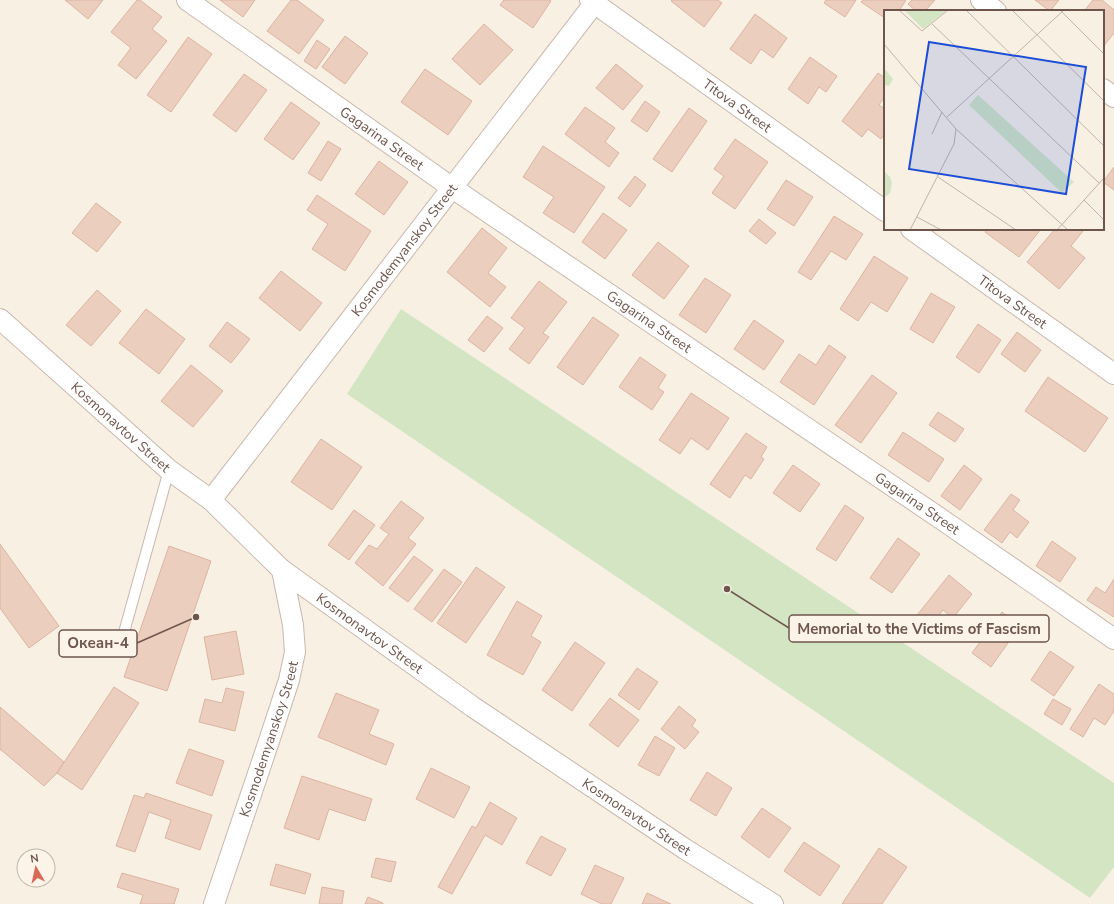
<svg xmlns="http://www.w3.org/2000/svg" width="1114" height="904" font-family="'Nunito Sans',sans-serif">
<rect width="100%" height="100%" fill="#f9f0e4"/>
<path fill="#d4e5c4" d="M401,309L1114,783V867L1090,898L347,394Z"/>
<path fill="#eccebf" stroke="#dcb4a1" d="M65,0H103L88,19Z
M137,0H140L162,17L152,29L167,41L136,79L118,65L131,48L111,32Z
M220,0H255L243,17Z
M291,0H297L324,20L299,54L267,31Z
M504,0H549L551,1L533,28L500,5Z
M672,0H718L722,3L704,27L671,1Z
M826,0H856L845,17L824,3Z
M863,0H906L899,11H885V18L861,2Z
M912,0H935L925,11H916L908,4Z
M1035,0H1059L1050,11Z
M1093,0H1102L1114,10V33L1103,47V11H1084Z
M755,14L787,38L773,58L761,49L751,64L730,49Z
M484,24L513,50L480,85L452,59Z
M345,36L368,53L345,84L322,67Z
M188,37L212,54L171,112L147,95Z
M317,40L330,49L316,69L304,61Z
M810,57L837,76L826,92L819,87L808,104L788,89Z
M616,64L643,86L623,110L596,88Z
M425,69L472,101L448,135L401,102Z
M878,73L885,78V96L879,105L885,109V133L881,139L868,129L862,137L842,121Z
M244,74L267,90L236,132L213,115Z
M645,101L660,112L647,132L631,121Z
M291,102L320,123L293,160L264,139Z
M585,107L615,128L605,142L619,153L609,167L565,134Z
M689,108L707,121L672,172L653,159Z
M735,139L768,162L735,209L712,193L724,176L714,169Z
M328,141L341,149L321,181L308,173Z
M543,146L605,187L574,233L543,213L554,197L523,177Z
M379,161L408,182L384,215L355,194Z
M1114,167V190L1103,182Z
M635,176L646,185L630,207L618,198Z
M786,180L813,197L794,226L767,209Z
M317,195L371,231L345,271L312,249L328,224L307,210Z
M96,203L121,222L97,252L72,233Z
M603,213L627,230L605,259L582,242Z
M834,216L863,234L846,260L831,251L811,280L798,272Z
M759,219L776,233L766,244L749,231Z
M482,228L507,248L488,273L506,287L490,307L447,272Z
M987,229H1041L1019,257L985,232Z
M1055,229H1081L1083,231L1071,246L1085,258L1059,289L1027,262Z
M658,242L689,266L664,299L632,275Z
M874,256L908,278L887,312L871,302L858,321L840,309Z
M281,271L322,303L300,331L259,298Z
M705,278L731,295L706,333L679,315Z
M539,281L567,302L543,333L549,337L529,364L509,349L525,328L511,318Z
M97,290L121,311L91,346L66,325Z
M931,293L955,307L933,343L910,329Z
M146,309L185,339L159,374L119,343Z
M487,316L503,328L484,352L468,340Z
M593,317L619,335L583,385L557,367Z
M754,320L784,341L764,370L734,349Z
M227,322L250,339L231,363L209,346Z
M978,324L1001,340L979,373L956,357Z
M1017,332L1041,350L1025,372L1001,354Z
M829,345L846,357L814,405L780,382L799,354L816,365Z
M640,357L666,375L658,388L664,392L652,410L619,387Z
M191,365L223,391L193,427L161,401Z
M872,375L897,393L861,443L835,425Z
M1048,377L1108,418L1085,452L1025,411Z
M691,393L729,418L708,450L691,438L680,454L659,440Z
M938,412L964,429L955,442L929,425Z
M903,432L944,459L929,482L888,455Z
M746,433L767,447L761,457L764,459L751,479L745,475L730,498L710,484Z
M321,439L362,467L332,510L291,482Z
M793,465L820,484L800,512L773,493Z
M964,465L982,479L960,510L941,496Z
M1011,494L1020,500L1013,510L1029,522L1017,538L1010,532L1002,543L984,530Z
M401,501L424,518L408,538L416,544L383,586L355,563L369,545L377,549L389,534L380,528Z
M845,505L864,518L836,561L816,549Z
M354,510L375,525L349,560L328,545Z
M898,538L920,554L892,593L870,578Z
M1052,541L1076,558L1060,582L1036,566Z
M0,544L59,626L29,648L0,608Z
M169,546L211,561L167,691L124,677Z
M414,556L433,570L408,602L389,588Z
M476,567L505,587L466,643L437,623Z
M444,569L462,582L432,622L414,609Z
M949,575L972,594L953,618L943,610L928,629L914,619Z
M1114,579V617L1087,600L1096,587L1105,593Z
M517,601L542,616L531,636L541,642L523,675L487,655Z
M1002,612L1020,626L991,667L972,653Z
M236,631L244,674L212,680L204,637Z
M575,642L605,663L572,711L542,690Z
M1050,651L1074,667L1054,696L1031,680Z
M637,668L658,682L639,710L618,695Z
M1099,684L1114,694V711L1105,725L1094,718L1083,737L1070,729Z
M114,687L139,703L82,790L57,773Z
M226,688L244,692L235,731L199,722L205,699L222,703Z
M336,693L379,710L369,734L394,744L386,765L318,737Z
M610,698L639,720L618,747L589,725Z
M1053,699L1071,709L1062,725L1044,714Z
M679,706L696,720L692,726L699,732L685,749L661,729Z
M0,707L64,762L57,773L44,786L0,749Z
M655,736L675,748L659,776L638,765Z
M189,749L224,761L212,796L176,783Z
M431,768L470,787L454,818L416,799Z
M707,772L732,788L716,816L690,800Z
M302,776L372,799L365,821L329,809L319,840L284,828Z
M146,793L212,815L200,850L165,838L171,820L149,812L135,852L116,846L134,795L144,798Z
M490,802L517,818L502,845L485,835L452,894L438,887L472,826L476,828Z
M762,808L791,828L769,858L741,837Z
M541,836L566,849L551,876L526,863Z
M804,842L840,866L820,896L784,871Z
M879,848L907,867L882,904H842Z
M376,858L396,862L391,882L371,877Z
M276,864L311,874L305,894L270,885Z
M595,865L624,878L611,904H602L581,894Z
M122,873L179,889L174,904H140L143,895L117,887Z
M322,887L344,891L342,904H319Z
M647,893L671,904H642Z
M368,897L383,903V904H365Z"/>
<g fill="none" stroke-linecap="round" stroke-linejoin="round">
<g stroke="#c9b7ac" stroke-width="12">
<path id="lane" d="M123,636L169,470"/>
</g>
<g stroke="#c9b7ac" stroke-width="22">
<g id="street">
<path id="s1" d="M187,0L451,187L944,521L1114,639"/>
<path id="s2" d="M590,0L885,211"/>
<path d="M981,0L996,11"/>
<path d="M1103,89L1114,97"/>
<path id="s3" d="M911,229L1114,374"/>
<path id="s4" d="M0,319L169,470L211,500L282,570L473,707L685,849L773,904"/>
<path id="s5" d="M211,500L597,0"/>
<path id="s6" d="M214,904L269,741L289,680L295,652L293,625L282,570"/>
</g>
</g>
<use href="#lane" stroke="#fff" stroke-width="10"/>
<use href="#street" stroke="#fff" stroke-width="20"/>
</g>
<g text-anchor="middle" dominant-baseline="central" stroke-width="3" stroke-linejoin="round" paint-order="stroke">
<g font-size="14" fill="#6f564d" stroke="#fdf4e9">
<text stroke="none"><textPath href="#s2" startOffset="181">Titova Street</textPath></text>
<text stroke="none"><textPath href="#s1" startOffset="239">Gagarina Street</textPath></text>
<text stroke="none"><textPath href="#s5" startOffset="316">Kosmodemyanskoy Street</textPath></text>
<text stroke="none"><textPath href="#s3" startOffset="125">Titova Street</textPath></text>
<text stroke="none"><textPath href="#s1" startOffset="563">Gagarina Street</textPath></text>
<text stroke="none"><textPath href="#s4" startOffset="162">Kosmonavtov Street</textPath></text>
<text stroke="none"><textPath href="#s1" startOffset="887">Gagarina Street</textPath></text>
<text stroke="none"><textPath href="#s4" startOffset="486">Kosmonavtov Street</textPath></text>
<text stroke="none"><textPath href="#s6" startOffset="174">Kosmodemyanskoy Street</textPath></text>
<text stroke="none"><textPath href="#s4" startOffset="810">Kosmonavtov Street</textPath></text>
</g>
</g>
<g transform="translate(884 10)">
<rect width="220" height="220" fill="#f9f0e4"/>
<path d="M20,0H63L39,19ZM0,58L9,69L5,76L0,75ZM94,85L190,172L178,183L85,95ZM0,161L6,167L8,173L6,183L0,188Z" fill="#d4e5c4"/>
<path fill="none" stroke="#c2b2a8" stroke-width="1" d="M15,0L38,21L64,0M82,0L220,136M128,0L220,91M176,0L220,44M48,14L215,173M0,34L72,119L184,220M63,107L180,0M48,124L58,102M54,167L132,220M200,190L220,210M33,207L57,220M26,220L70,134L72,119M173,220L220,168"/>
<path fill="#1d4ed8" fill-opacity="0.15" stroke="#1d4ed8" stroke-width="2" d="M45,32L202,57L182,184L25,159Z"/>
<rect width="220" height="220" fill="none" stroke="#6f564d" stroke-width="2"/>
</g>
<path fill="none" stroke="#6f564d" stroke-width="1.5" d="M727 589L789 628M196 617L137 643"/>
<g fill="#6f564d" stroke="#fdf4e9" stroke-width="1.5">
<circle cx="727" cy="589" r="4"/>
<circle cx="196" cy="617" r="4"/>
</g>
<g fill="#fdf4e9" stroke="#6f564d" stroke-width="1.5">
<rect x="789" y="615" width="260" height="27" rx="4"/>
<rect x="59" y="630" width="78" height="27" rx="4"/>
</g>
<g font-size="15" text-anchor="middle" font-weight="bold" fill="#6f564d">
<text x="919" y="634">Memorial to the Victims of Fascism</text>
<text x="98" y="648">Океан-4</text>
</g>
<g transform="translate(36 868) rotate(351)"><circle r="19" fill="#fdf4e9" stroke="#c4b5ab"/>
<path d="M0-3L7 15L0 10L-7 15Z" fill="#d66a56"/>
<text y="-6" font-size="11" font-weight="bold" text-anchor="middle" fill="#6f564d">N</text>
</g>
</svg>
